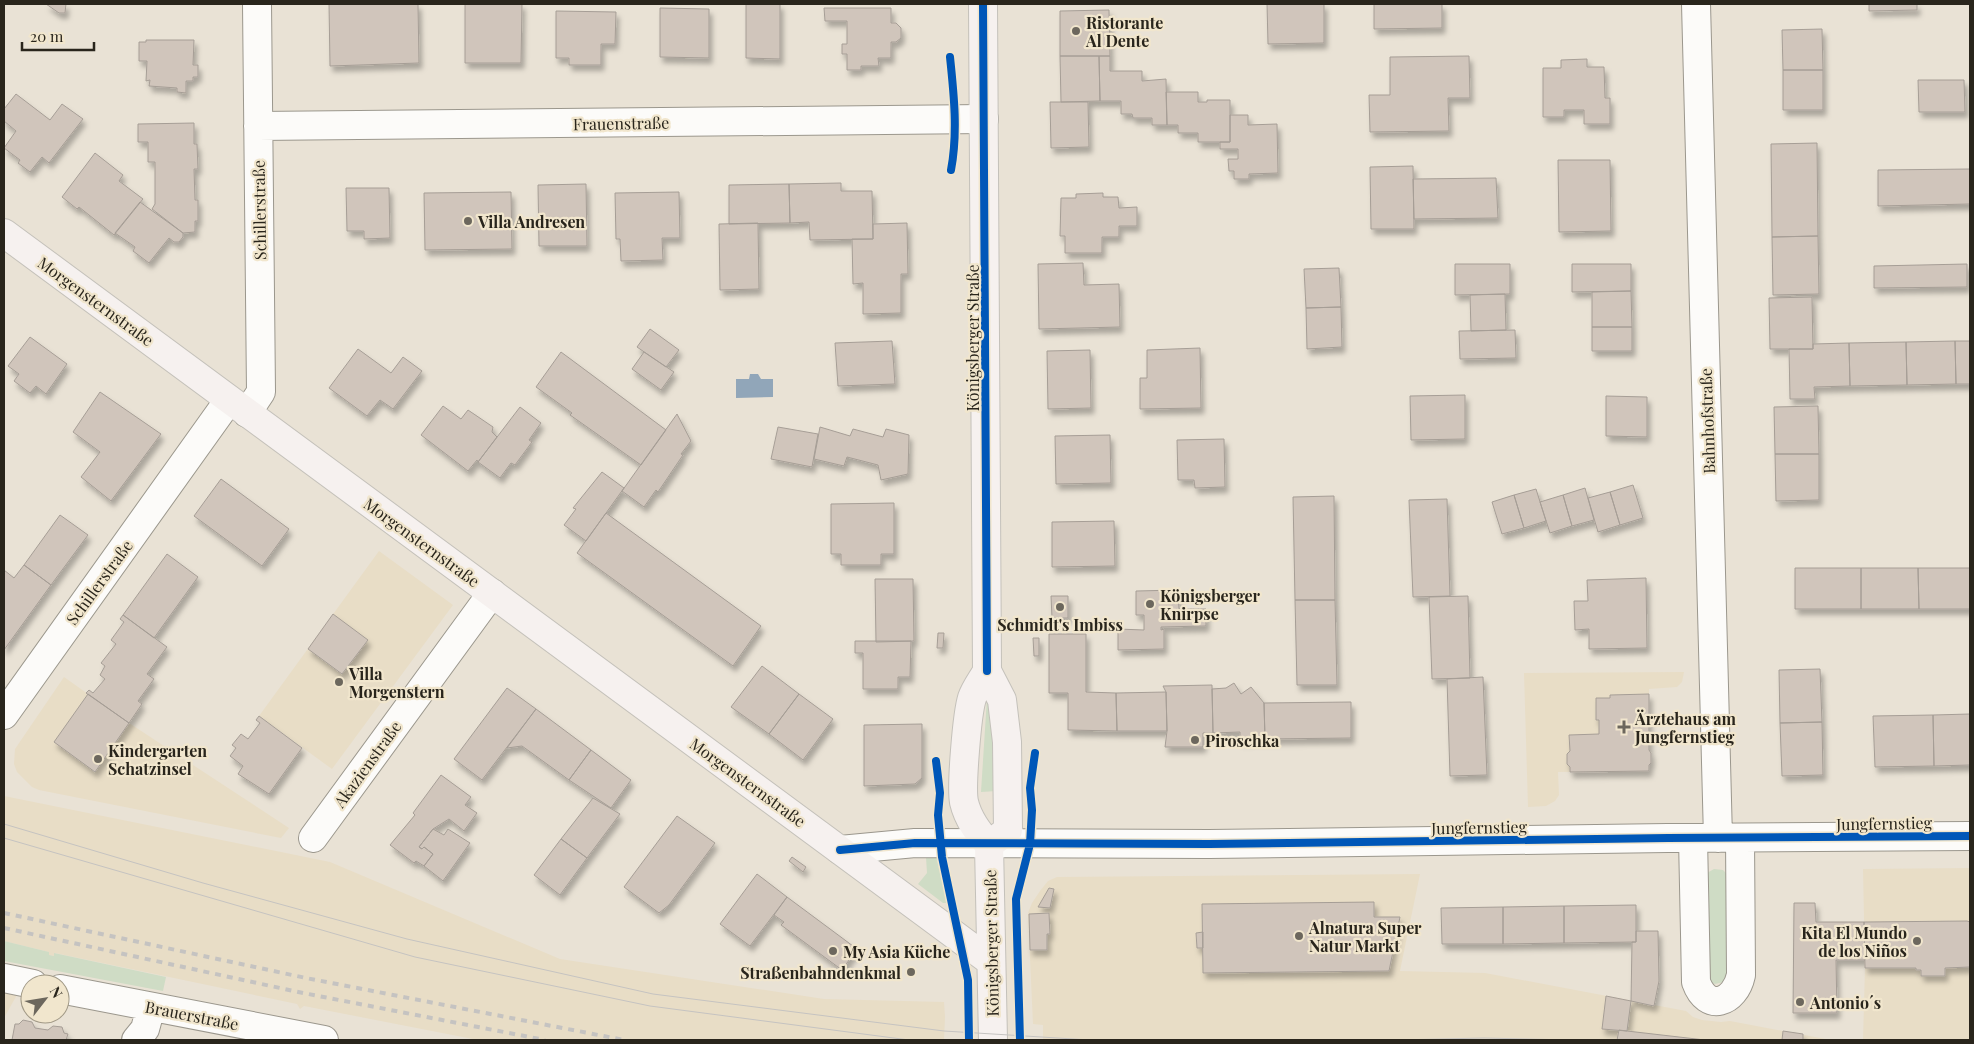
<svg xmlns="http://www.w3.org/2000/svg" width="1974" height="1044" font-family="'Playfair Display',serif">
<defs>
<filter id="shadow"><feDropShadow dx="3" dy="5.5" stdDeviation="2.5" flood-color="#0004"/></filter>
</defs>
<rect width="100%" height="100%" fill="#e9e2d5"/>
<path fill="#e8ddc6" d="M379,551L453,605L332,769L259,716Z
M1684,672L1682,682L1677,687L1649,689V750L1651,753V763L1649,765V771L1558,772L1559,795L1555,801L1546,806L1528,807L1524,673Z
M64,677L129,723L289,828L281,838L39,790L32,787L17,772L14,764L15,749Z
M4,796L330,862L560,959L824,999L944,1002L945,1017L944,1040H478L304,1006L300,1009L297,1004L55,953L54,956L48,955L49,952L4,941Z
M1970,868V1040H1863L1865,968L1863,869Z
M1420,874L1400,971L1485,973L1686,1011L1693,1017L1702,1020L1721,1022L1730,1021L1831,1040H1043V1025L1033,1024L1028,913L1032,903L1040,891L1048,881L1057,877Z
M4,991L18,993L4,1018Z"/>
<path fill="#cfdcc5" d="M987,698H991L997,791L981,792Z
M938,856L948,903H943L918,884L927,873L926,857Z
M1714,869L1723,870L1729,876L1730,970L1724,982L1715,984L1709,981L1707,873Z
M4,941L49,952V955L54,956V953L166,977L163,991L4,961Z"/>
<path fill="#91a6b9" d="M750,374H758L761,379H773V397L736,398V379H749Z"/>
<path fill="#d0c5bb" stroke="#a69e96" filter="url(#shadow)" d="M46,4H66L65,13H59Z
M329,4H418L419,63L330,66Z
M465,4H522L521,63H465Z
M746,4H780V59L746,58Z
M1267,4H1324V43L1268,44Z
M1374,4H1442V28L1374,29Z
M1869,4H1917V10L1869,11Z
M660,8L709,9V58L660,57Z
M824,8H891V23H896L901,28V38L896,42H891V58H878L879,66H861V70H847V54H842V44H847V21H825Z
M1109,10L1110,56H1060V11Z
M556,11L616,12L615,44H601V65H569V58H556Z
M1822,29L1823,70H1783L1782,30Z
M146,40H194L193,65H198V77H193V81H186V93L177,92V88L149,86L150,80L146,81L147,61H139V42H146Z
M1060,56H1099L1100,101L1061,102Z
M1099,56H1110V71H1142V81L1166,79L1167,125H1152V118H1133L1132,114H1121V101H1100Z
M1469,56L1470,98H1448L1449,131L1370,132L1369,95H1390V57Z
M1587,59V67H1604L1605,98H1610V124H1584V110H1564V117H1543V68H1561V60Z
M1783,70H1823V110H1783Z
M1918,80H1964L1965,112H1919Z
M1166,92H1198V102H1207V100H1230V142H1198V133H1178V125H1167Z
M16,94L50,120L62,104L83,119L49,163L42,157L30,172L18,163L20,160L4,148L16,131L4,121V109Z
M1050,102H1088L1089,147L1051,148Z
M1230,115H1248V125L1277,124L1278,173L1249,174V179H1234V171H1229L1228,159H1238V149H1220V142H1230Z
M194,123V144H197L198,169H194L195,200H198V221H195V232L183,233L152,209L155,204V162H148V142H138V124Z
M1817,143L1818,236L1772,237L1771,144Z
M95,153L123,175L119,181L143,199L114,235L79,207L77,209L62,197Z
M1558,160H1610L1611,231L1559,232Z
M1413,166L1414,229H1371L1370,167Z
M1970,169V204L1878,206V170Z
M1496,178L1498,218L1414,219L1413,179Z
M841,183V191H872L873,239L810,240L809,222L790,223L789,184Z
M586,184L587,246H539L538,185Z
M789,184L790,223L729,224V185Z
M346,188H389L390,238L364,239V231H347Z
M511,192L512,249L425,250L424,193Z
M679,192L680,238H662L663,260L621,261L620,239H616L615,193Z
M1103,193V197H1118L1119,208L1137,207V226H1119V237H1102V253H1065V236H1060L1061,198H1076V194Z
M140,202L183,233V237L179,242H174L169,238L149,263L133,251L135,247L115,233Z
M758,223L759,289L720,290L719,224Z
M907,223L908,274H901V313L863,314V283L853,284L852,239H873V224Z
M1818,236L1819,294L1773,295L1772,237Z
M1083,263L1084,285L1119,284L1120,327L1039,329L1038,264Z
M1455,264H1510V294L1455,295Z
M1572,264H1631V291L1572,292Z
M1967,264V287L1874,288V266Z
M1339,268L1341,307L1306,308L1304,269Z
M1631,291L1632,327H1592V292Z
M1505,294L1506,330L1471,331L1470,295Z
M1812,297L1813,349H1770L1769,298Z
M1341,307L1342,347L1307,349L1306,308Z
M1592,327H1632V351H1592Z
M650,329L679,350L666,367L637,347Z
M1515,330L1516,358L1460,359L1459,331Z
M30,337L67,364L46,394L36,386L30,393L14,381L19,374L8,366Z
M892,341L895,384L838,386L835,343Z
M1955,341H1970V384H1956Z
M1955,341L1956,384L1907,385L1906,342Z
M1906,342L1907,385L1850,386L1849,343Z
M1849,343L1850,386L1814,387L1815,399H1790L1789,349H1813V344Z
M1200,348L1201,408L1140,409V378H1147V350Z
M358,349L391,373L403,357L422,371L393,409L380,400L367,416L329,388Z
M1090,350L1091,408L1048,409L1047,351Z
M561,352L666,430L641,465L570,415L572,413L536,387Z
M644,352L674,372L661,390L632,369Z
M100,392L161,434L111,501L81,477L100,452L73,432Z
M1465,395V439L1411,440L1410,396Z
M1606,396L1647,397V437L1606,436Z
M443,406L461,419L468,410L493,427L492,432L497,437L478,462L477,460L468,471L421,435Z
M1818,406L1819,454H1775L1774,407Z
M520,407L541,423L529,440L532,442L515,465L511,463L500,478L478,462Z
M677,414L691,441L681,454L683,455L658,492L656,490L644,507L622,491Z
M778,427L818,434L812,467L771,459Z
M820,427L850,436L853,429L883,437L886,429L909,435L908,474L881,480L878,465L847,457L844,466L814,459Z
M1110,435L1111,483L1056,484L1055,436Z
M1224,439L1225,487L1195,488L1194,480H1178L1177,440Z
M1775,454H1819V500L1776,501Z
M602,472L624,488L586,541L564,525L576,509L573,508Z
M221,479L289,529L262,566L194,516Z
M1633,485L1643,518L1620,525L1610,492Z
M1585,488L1594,520L1572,526L1563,495Z
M1536,489L1546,521L1524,528L1514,495Z
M1610,492L1620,525L1598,532L1588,498Z
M1514,495L1524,528L1502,534L1492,502Z
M1563,495L1572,526L1550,533L1540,502Z
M1334,496L1335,600H1295L1293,497Z
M1447,499L1450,596L1413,597L1409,500Z
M894,503V554H881V565H841V554H831V504Z
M606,513L761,626L733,666L577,553Z
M60,515L88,535L51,585L24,565Z
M1114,521L1115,566L1052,567V522Z
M167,554L198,577L154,638L123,615Z
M24,565L51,585L4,650V570L14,578Z
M1795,568H1861V609H1795Z
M1861,568H1918L1919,609H1861Z
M1918,568H1970V609H1919Z
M1646,578L1647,648L1589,649V629L1575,630L1574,601H1588L1587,580Z
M875,579H913L914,641L876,642Z
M1178,590L1179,609H1206V626L1161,627V630L1164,629V649L1118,650V629L1144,630V615H1136V591Z
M1051,596H1068V618H1052Z
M1468,596L1470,678L1432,679L1429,597Z
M1295,600H1335L1337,685H1297Z
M333,614L368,640L342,674L308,649Z
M123,615L167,647L147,674L154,679L138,701L142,704L129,723L86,693L89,690L93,693L105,679L100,675L105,666L101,663L116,644L111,640L124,622L120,619Z
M938,633H944L943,648H937Z
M1049,634H1086V692L1116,693L1117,731L1068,730V693H1049Z
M1033,638H1039V656H1034Z
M855,641H911L910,677H898V689H863V653H855Z
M762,666L799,694L769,734L731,707Z
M1820,669L1822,722L1780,723L1779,670Z
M1483,677L1487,775L1450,776L1447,679Z
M1234,683L1241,694L1251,687L1264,703L1265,739L1240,740V732L1213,733L1212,689L1226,688Z
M1212,685L1213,733H1203V747H1165L1167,731L1166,692L1163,686Z
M507,688L536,709L482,780L454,759Z
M1166,692L1167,731H1117L1116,693Z
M88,694L129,723L95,772L54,742Z
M799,694L833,719L803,760L769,734Z
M1649,694V750L1651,753V763L1649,765V771L1570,772V767L1567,764V754L1570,751L1569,735L1599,734V720H1596V698H1610V695Z
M1351,702V738L1265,739L1264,703Z
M536,709L591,750L569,780L522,746L507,748Z
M1970,714V765L1934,766L1933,715Z
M1933,715L1934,766L1875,767L1873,716Z
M259,716L302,748L269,794L238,774L243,766L230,756L236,748L232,745L241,734L248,739L260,723L256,720Z
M1822,722L1823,775L1782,776L1780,723Z
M922,724V778L915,784L864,786V725Z
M591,750L631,780L611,808L569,780Z
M441,775L471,797L465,805L477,813L464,831L449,819L433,829L419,847L422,849L424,847L433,854L424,866L416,861L414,863L390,845L415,815L413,813Z
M593,798L620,814L587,858L561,839Z
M677,816L715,843L669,905L659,913L624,887Z
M433,829L444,835L448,829L470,843L443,881L424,866L433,854L424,847L422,849L419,847Z
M561,839L587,858L560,895L534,875Z
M792,857L806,867L803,872L789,861Z
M757,874L787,897L750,946L720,924Z
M1049,888L1054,889L1050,908L1038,907Z
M787,897L857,949L842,970L781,925L784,922L774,915Z
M1374,902V917H1400L1389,971L1203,973L1202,904Z
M1794,903H1815L1816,922H1864L1865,960H1836L1837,1013H1793Z
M1636,905V942L1564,943V906Z
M1564,906V943L1503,944V907Z
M1503,907V944H1442L1441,908Z
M1049,913L1050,934H1047V950H1030L1029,914Z
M1967,921L1970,922V967L1945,968V976H1921V970H1916V968H1865L1864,922Z
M1636,931H1658L1659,981L1654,1006L1631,1001L1632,942H1636Z
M1203,932V948H1197L1196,933Z
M1606,996L1631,1001L1627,1031L1602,1029Z
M23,1020L32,1022L35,1028L48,1030L53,1026L62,1027L64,1033L68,1034L66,1040H12L15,1024H19Z
M1619,1030L1627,1031L1705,1040H1617Z
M1783,1031L1803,1034V1040H1782Z"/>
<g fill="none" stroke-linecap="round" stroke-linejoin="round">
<g stroke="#9b978d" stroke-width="30">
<path id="minor" d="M1696,4L1718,838
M258,126L984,119
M247,413L261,392L257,4
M4,715L229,400
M313,838L492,593
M1693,838L1696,982C1707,1013 1735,1003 1741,975L1740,838
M840,850L915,843L1209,844L1668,838L1970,836
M4,978L33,984
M60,989L324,1040
M136,1040L145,1029L151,1007"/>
</g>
<g stroke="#c4c1ba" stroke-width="30">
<path id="major" d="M983,4L987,671L1002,700L1007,742L1008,830L989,845
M4,233L990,961
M987,671C982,680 975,689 972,698C967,714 961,787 964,802C968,819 978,832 989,845L993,1040"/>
</g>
<use href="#minor" stroke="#fcfbf9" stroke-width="28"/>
<use href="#major" stroke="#f6f1ef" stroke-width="28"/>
<path stroke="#c5c3c1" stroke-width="1" d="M4,824L203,883L407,939L653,994L944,1031L1090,1040
M4,838L415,957L650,1006L909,1040
M1397,1040L1484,1038L1569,1040"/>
<path stroke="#c5c3c1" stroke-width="4" stroke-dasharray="6 6" stroke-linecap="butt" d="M4,913L306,978L624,1040
M4,928L303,993L545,1040"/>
<g stroke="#f1e6cd" stroke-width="11">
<path id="cycleway" d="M983,4L987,671
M950,57C954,95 958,133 951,170
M936,761L940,793L938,815L942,857L968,980L969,1040
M840,850L915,843L1209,844L1668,838L1970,836
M1020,1040L1016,899L1030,844L1032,810L1030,788L1035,753"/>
</g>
<use href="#cycleway" stroke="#0057b8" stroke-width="8"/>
</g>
<g fill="#6c675d" stroke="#f1e6cd" stroke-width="2">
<circle cx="1076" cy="31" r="5"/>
<circle cx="468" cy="221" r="5"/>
<circle cx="1150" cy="604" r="5"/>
<circle cx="1060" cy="607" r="5"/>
<circle cx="339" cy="682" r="5"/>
<path d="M1621.5 719.5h5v5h5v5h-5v5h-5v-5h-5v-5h5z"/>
<circle cx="1195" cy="740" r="5"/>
<circle cx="98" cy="759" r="5"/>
<circle cx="1299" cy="936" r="5"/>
<circle cx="1917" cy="941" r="5"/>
<circle cx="833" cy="951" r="5"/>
<circle cx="911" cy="972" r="5"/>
<circle cx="1800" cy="1002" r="5"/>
</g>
<g text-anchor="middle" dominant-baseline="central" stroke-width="4.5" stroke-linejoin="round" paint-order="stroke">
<g font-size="16" font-weight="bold" fill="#29251c" stroke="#f1e6cd" text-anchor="start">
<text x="1086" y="22">Ristorante<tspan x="1086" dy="18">Al Dente</tspan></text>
<text x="478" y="221">Villa Andresen</text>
<text x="1160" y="595">Königsberger<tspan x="1160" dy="18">Knirpse</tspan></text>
<text x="1060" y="624" text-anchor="middle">Schmidt's Imbiss</text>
<text x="349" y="673">Villa<tspan x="349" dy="18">Morgenstern</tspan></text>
<text x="1635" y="718">Ärztehaus am<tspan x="1635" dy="18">Jungfernstieg</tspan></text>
<text x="1205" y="740">Piroschka</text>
<text x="108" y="750">Kindergarten<tspan x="108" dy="18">Schatzinsel</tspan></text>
<text x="1309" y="927">Alnatura Super<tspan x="1309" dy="18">Natur Markt</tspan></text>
<text x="1907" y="932" text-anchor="end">Kita El Mundo<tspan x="1907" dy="18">de los Niños</tspan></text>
<text x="843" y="951">My Asia Küche</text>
<text x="901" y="972" text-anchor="end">Straßenbahndenkmal</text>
<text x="1810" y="1002">Antonio´s</text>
</g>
<g font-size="16" fill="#29251c" stroke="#f1e6cd">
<text transform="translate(621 123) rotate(-1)">Frauenstraße</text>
<text transform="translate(259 210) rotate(-91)">Schillerstraße</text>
<text transform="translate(96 301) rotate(36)">Morgensternstraße</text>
<text transform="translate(972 338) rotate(-90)">Königsberger Straße</text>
<text transform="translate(1707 421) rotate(-92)">Bahnhofstraße</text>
<text transform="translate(422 542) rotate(36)">Morgensternstraße</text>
<text transform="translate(99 582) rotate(-54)">Schillerstraße</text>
<text transform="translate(367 764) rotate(-54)">Akazienstraße</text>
<text transform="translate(748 782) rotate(36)">Morgensternstraße</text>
<text transform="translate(1884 823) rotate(-1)">Jungfernstieg</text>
<text transform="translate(1479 827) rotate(-1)">Jungfernstieg</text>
<text transform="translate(991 943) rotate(-91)">Königsberger Straße</text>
<text transform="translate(192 1015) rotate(11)">Brauerstraße</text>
</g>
</g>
<rect width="1974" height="1044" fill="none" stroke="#29251c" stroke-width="10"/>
<g transform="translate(45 999) rotate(59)"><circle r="24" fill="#f1e6cd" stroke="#a19986"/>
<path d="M0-4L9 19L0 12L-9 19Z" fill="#6c675d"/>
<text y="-8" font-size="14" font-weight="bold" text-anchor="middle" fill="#29251c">N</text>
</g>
<path d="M22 42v8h72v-8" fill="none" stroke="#29251c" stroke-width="2.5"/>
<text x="30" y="42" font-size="15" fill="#29251c" stroke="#f1e6cd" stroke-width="4" paint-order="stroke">20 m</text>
</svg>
